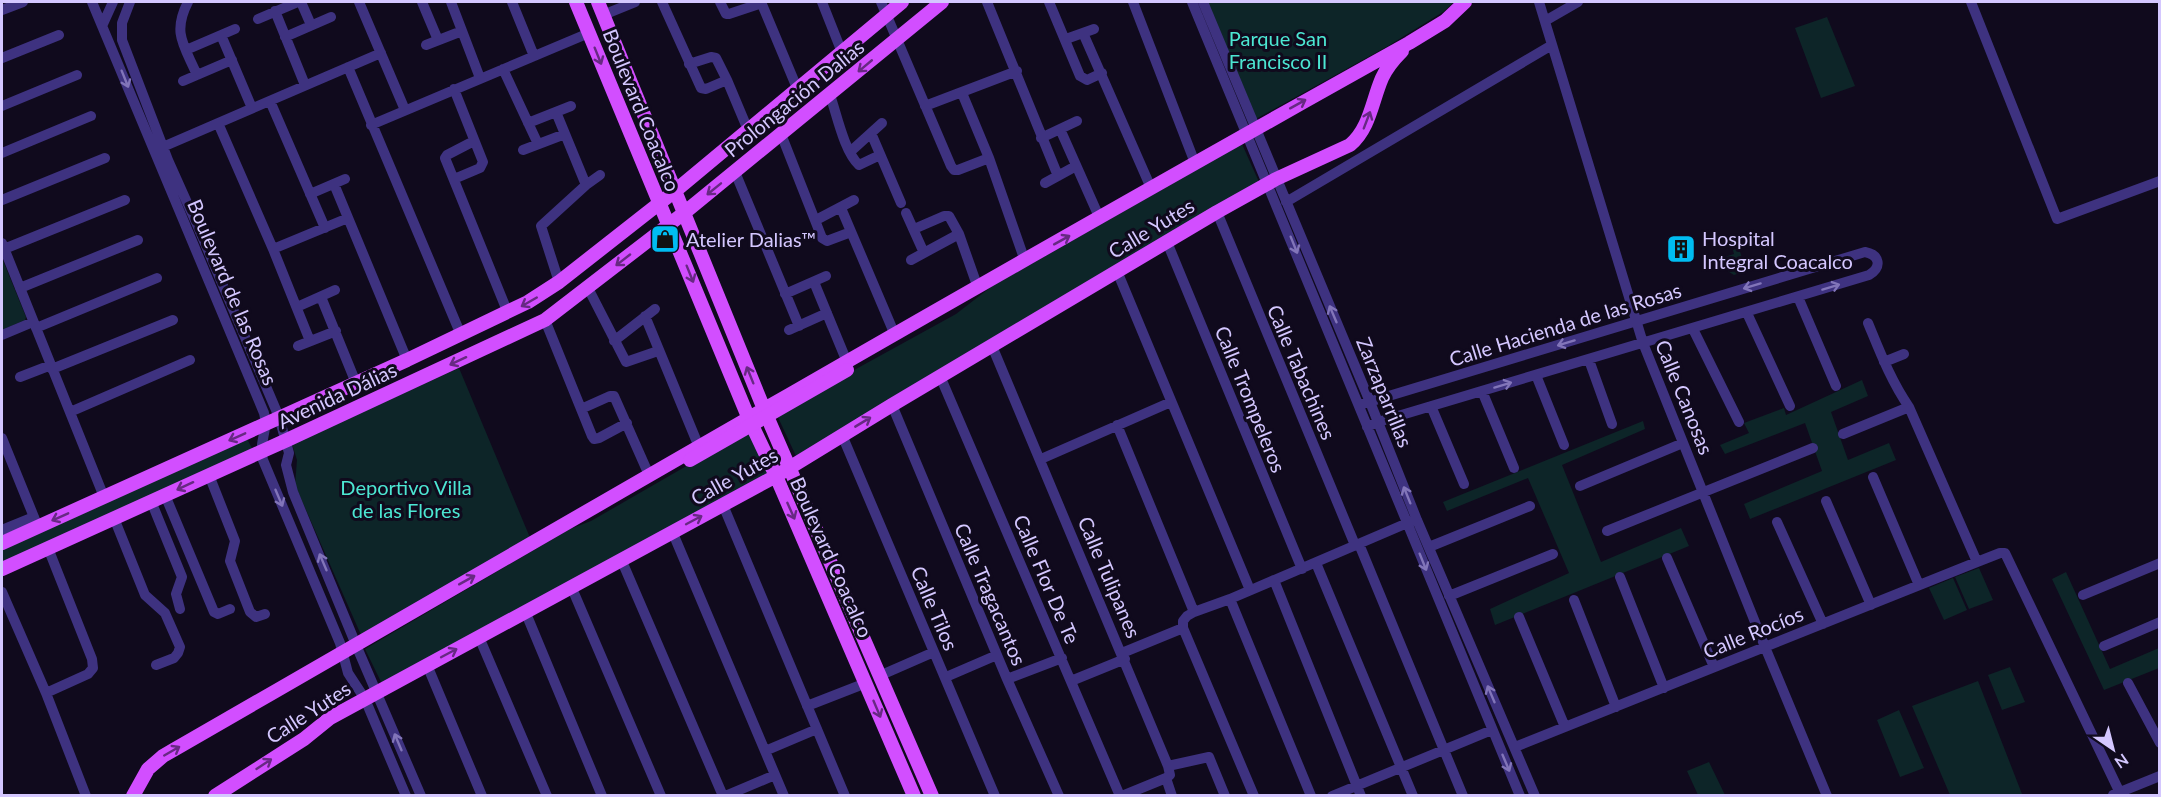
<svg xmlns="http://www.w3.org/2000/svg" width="2161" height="797" font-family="Lato,sans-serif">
<rect width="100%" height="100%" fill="#100a1d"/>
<path fill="#0d2528" d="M1202,2H1454L1443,12L1388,46L1254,120Z
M1827,17L1855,86L1821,98L1795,28Z
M1242,144L1259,182L796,456L776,413L956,314L991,287Z
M1739,248L1744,265L1752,262L1753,264L1749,266L1751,269L1734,275L1726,270L1734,266L1732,257L1699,265L1734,254L1733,250Z
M2,258L26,317L25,320L2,330Z
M459,368L531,540L361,635L295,485L297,460L292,444Z
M1862,380L1868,396L1831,412L1848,460L1889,443L1896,460L1750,519L1744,504L1822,471L1805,423L1725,454L1720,445L1749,433L1744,423L1784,408L1786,415Z
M1643,421L1645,429L1562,465L1601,562L1681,528L1689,546L1495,625L1490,609L1569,573L1528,478L1447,511L1443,502Z
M749,430L769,474L382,684L365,649L570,529L591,521Z
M247,439L253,450L2,565V550Z
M1979,568L1993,600L1969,609L1955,577Z
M2066,572L2110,669L2159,648V668L2104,690L2052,579Z
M1953,578L1967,610L1944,620L1929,588Z
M2010,667L2025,702L2002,710L1988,675Z
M1978,681L2022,794L2019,795H1950L1912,706Z
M1899,710L1924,768L1900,777L1877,720Z
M1709,762L1725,795H1698L1687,771Z"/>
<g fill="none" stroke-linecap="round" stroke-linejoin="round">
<path stroke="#3e3280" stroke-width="10" d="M92,2L264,413C269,431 258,441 263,460L340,643L348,673L365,699L406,796
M130,2L122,23V40L168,160L198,227L279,417L289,453L286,465L293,492L359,652L421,796
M188,2C172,33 184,45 197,75
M301,2L311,25
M359,2L405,110
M422,2L438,40
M451,2L480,78
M512,2L534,56
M662,2L701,88L706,89L727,80
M720,2L726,14H729L762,3
M761,2L797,88
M822,2L841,50
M881,2L951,166L954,170H958L989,158
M987,2L1058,176
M1049,2L1080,76L1087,80L1102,73
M1133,2L1195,163
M1192,2L1520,796
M1203,2L1370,402L1417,520L1535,796
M1539,2L1643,343L1765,647L1827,796
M1971,2L2057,219L2160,181
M2,10L23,2
M275,11L305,85
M603,15L635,2
M258,19L298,2
M1545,21L1578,2
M103,24L113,2
M1083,33L1151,188
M221,35L252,108
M285,37L331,17
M1066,39L1094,29
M426,45L462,31
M186,50L235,29
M2,58L59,35
M689,64L711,57L716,58L727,80L748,130
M348,67L461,335
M503,69L538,144
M183,81L232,60
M962,93L989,158L1025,261
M830,95C837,115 844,151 859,165L880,155
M270,101L325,228
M2,106L77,75
M925,106L1017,71
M556,112L586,185
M218,123L273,249L310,341
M528,123L571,106
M371,125L589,33
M1060,129L1100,219
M871,133L901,203
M781,134L822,238L827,241L851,232
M1041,138L1077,121
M474,141L447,155L445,158L508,313
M158,149L381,53
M523,150L565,134
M850,152L882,123
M2,153L91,116
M735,172L799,326
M454,179L480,168L483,162L454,89
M1045,183L1076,166
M334,184L407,360
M310,194L345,179
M2,200L105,158
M1286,202L1552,45
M841,208L895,335
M1217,212L1355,545
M906,213L924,253
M816,220L854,200
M914,229L944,216H949L959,234L978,288
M1167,242L1302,569
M2,243L104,497
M4,249L125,200
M273,249L348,218
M911,260L959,234
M1117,271L1250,590
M559,282L541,226L586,185L600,175
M814,282L847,362
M20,288L138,240
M588,288L626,362L658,351
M785,294L826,276
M321,297L356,383
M1798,297L1836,386
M297,307L335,290
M1747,313L1790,406
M645,316L699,447
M545,320L592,436L594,439L599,438L627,423
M1868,323C1880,352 1891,381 1909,407L1977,562
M36,328L157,278
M1693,329L1739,422
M789,330L827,313
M2,335L33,322
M614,341L655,309
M298,346L336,331
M992,346L1168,766L1170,775L1166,778L1122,796
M1589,360L1612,424
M1884,362L1904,354
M52,369L173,320
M1536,375L1564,445
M940,376L1120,796
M20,377L51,365
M1482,391L1514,468
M892,405L1007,679L1059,796
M1359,405L1865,252C1880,255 1882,267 1869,275L1378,422L1367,427
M1431,406L1464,484
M581,409L610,396H614L649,475
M70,412L190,360
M1117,425L1194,612
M1843,434L1909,407
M842,435L995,796
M2,438L38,527
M1041,459L1171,402
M209,475L235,541L230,561L250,612L256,617L265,614
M1873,477L1919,585
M1580,486L1683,443
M165,495L214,612L218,614L230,609
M151,501L182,577L176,594L180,609
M1826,501L1871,605
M723,505L845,796
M114,518L145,595L165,613L180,647L178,653L174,658L156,665
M1777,522L1823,624
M2,530L34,517
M672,531L784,796
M1607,531L1813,448
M1359,544L1463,796
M1429,547L1530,506
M1667,558L1714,667
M621,559L723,796
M1316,563L1413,796
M1620,577L1664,688
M1274,580L1361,796
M571,586L661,796
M2,592L46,693L86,796
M2083,595L2160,563
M1449,596L1553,554
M1230,599L1311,796
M1574,600L1616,707
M525,611L602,796
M1519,617L1565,727
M1183,628L1254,796
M479,637L547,796
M2104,646L2160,622
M1122,653L1183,628V621L1187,616L1194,612L1230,599L1412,521
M427,665L482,796
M879,676L934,652
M946,677L997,655
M1007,679L1062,658
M1071,681L1125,659
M2128,683L2160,743
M46,693L88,674L93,668L92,659L48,548
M807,706L866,683
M1515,747L1977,562L2000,553H2005L2120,793
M765,751L817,729
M1168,766L1209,757L1225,796
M1166,778L1172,796
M2113,795L2160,776
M725,796L775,775
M1332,796L1492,730"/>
<path stroke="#d24eff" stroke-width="14" d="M576,2L749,419L776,476L914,796
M598,2L766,414L932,796
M2,543L407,360L528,302L559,282L675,191L902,2
M2,569L287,440L545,320L684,213L942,2
M133,796L148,769L163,756C578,517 991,276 1409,43L1445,21L1465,2
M215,796L304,739L330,718L776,476L892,405L1217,212L1276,179L1350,145C1370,128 1372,101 1382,78C1387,67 1394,59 1402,51"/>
<path stroke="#d24eff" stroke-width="14" d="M690,460L847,370"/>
</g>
<defs><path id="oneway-shaft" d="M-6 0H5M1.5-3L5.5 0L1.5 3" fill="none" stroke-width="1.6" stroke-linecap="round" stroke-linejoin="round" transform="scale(1.5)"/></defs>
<g stroke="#672983">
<use href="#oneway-shaft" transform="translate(598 56) rotate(68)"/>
<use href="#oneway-shaft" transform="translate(865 66) rotate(140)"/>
<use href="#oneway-shaft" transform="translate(1298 104) rotate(-29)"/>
<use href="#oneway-shaft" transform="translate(1367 120) rotate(-69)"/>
<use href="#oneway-shaft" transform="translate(714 189) rotate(141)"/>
<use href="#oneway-shaft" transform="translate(1062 240) rotate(-29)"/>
<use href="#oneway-shaft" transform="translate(623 260) rotate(142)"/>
<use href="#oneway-shaft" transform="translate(690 274) rotate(68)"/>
<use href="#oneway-shaft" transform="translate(529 302) rotate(150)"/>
<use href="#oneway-shaft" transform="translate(458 361) rotate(155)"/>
<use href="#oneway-shaft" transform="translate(750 375) rotate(-112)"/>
<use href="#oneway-shaft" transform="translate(863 422) rotate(-31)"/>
<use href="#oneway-shaft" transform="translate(237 437) rotate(156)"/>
<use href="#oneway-shaft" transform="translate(185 486) rotate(155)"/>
<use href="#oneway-shaft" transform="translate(791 511) rotate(66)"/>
<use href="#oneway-shaft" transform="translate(60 517) rotate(156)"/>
<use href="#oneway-shaft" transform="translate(694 520) rotate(-28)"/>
<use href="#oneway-shaft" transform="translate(467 580) rotate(-29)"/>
<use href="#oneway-shaft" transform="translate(449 653) rotate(-28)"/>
<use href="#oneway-shaft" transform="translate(877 709) rotate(67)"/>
<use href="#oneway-shaft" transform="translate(172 751) rotate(-30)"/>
<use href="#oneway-shaft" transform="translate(264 764) rotate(-33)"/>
</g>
<g stroke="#8275b9">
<use href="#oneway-shaft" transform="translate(125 79) rotate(68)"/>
<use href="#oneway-shaft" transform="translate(1294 245) rotate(68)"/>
<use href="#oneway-shaft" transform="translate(1752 286) rotate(163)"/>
<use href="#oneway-shaft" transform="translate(1831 287) rotate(-17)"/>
<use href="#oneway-shaft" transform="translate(1333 314) rotate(-113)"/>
<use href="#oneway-shaft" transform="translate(1566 343) rotate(163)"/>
<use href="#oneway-shaft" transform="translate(1503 385) rotate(-17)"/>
<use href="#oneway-shaft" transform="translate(1407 495) rotate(-112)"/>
<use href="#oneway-shaft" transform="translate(279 498) rotate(67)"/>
<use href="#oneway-shaft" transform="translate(323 562) rotate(-113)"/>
<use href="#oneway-shaft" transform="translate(1423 562) rotate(68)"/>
<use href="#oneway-shaft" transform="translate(1491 694) rotate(-113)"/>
<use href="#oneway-shaft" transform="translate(398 742) rotate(-113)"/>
<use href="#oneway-shaft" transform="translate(1506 763) rotate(67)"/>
</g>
<defs>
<g id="shop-square" transform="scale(1.5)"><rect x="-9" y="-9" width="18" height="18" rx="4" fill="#00bdf2" stroke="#100a1d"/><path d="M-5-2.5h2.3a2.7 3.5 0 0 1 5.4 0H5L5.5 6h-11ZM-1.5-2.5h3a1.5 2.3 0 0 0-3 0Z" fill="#111"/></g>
<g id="building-square" transform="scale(1.5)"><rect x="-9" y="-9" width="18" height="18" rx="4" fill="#00bdf2" stroke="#100a1d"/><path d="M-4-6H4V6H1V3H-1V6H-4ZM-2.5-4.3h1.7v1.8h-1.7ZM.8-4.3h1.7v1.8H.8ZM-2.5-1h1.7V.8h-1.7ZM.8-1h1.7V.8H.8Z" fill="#111"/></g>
</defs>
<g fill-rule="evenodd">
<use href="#shop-square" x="665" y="239"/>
<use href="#building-square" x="1681" y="249"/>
</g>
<g text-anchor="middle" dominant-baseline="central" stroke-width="6" stroke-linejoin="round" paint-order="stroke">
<g font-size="20" fill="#4ce6d2" stroke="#100a1d">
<text x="1278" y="38">Parque San<tspan x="1278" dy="23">Francisco II</tspan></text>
<text x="406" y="487">Deportivo Villa<tspan x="406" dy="23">de las Flores</tspan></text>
</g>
<g font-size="20" fill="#d4c7ff" stroke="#100a1d">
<text transform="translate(794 98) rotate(-39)">Prolongación Dalias</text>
<text transform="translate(642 110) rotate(68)">Boulevard Coacalco</text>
<text transform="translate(1151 228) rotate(-31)">Calle Yutes</text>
<text transform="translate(233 292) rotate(67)">Boulevard de las Rosas</text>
<text transform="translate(1565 324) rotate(-17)">Calle Hacienda de las Rosas</text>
<text transform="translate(1302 372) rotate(67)">Calle Tabachines</text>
<text transform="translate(1385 392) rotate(68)">Zarzaparrillas</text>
<text transform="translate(337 395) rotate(-25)">Avenida Dálias</text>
<text transform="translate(1685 397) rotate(68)">Calle Canosas</text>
<text transform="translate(1251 399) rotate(68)">Calle Trompeleros</text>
<text transform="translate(734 476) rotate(-29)">Calle Yutes</text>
<text transform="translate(832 557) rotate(66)">Boulevard Coacalco</text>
<text transform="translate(1110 577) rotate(67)">Calle Tulipanes</text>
<text transform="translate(1047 579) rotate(67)">Calle Flor De Te</text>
<text transform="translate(991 594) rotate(67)">Calle Tragacantos</text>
<text transform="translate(935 608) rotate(67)">Calle Tilos</text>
<text transform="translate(1753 632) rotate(-22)">Calle Rocíos</text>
<text transform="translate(308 712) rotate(-33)">Calle Yutes</text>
</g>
<g font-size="20" fill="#d4c7ff" stroke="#100a1d" text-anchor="start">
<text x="1702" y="238">Hospital<tspan x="1702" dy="23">Integral Coacalco</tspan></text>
<text x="686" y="239">Atelier Dalias™</text>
</g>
</g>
<rect width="2161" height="797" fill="none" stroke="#d4c7ff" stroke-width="6"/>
<g transform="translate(2113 749) rotate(145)" stroke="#100a1d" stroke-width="4.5" paint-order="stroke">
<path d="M0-4.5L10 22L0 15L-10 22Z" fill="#d4c7ff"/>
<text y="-9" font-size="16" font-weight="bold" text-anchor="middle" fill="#d4c7ff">N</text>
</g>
</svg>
